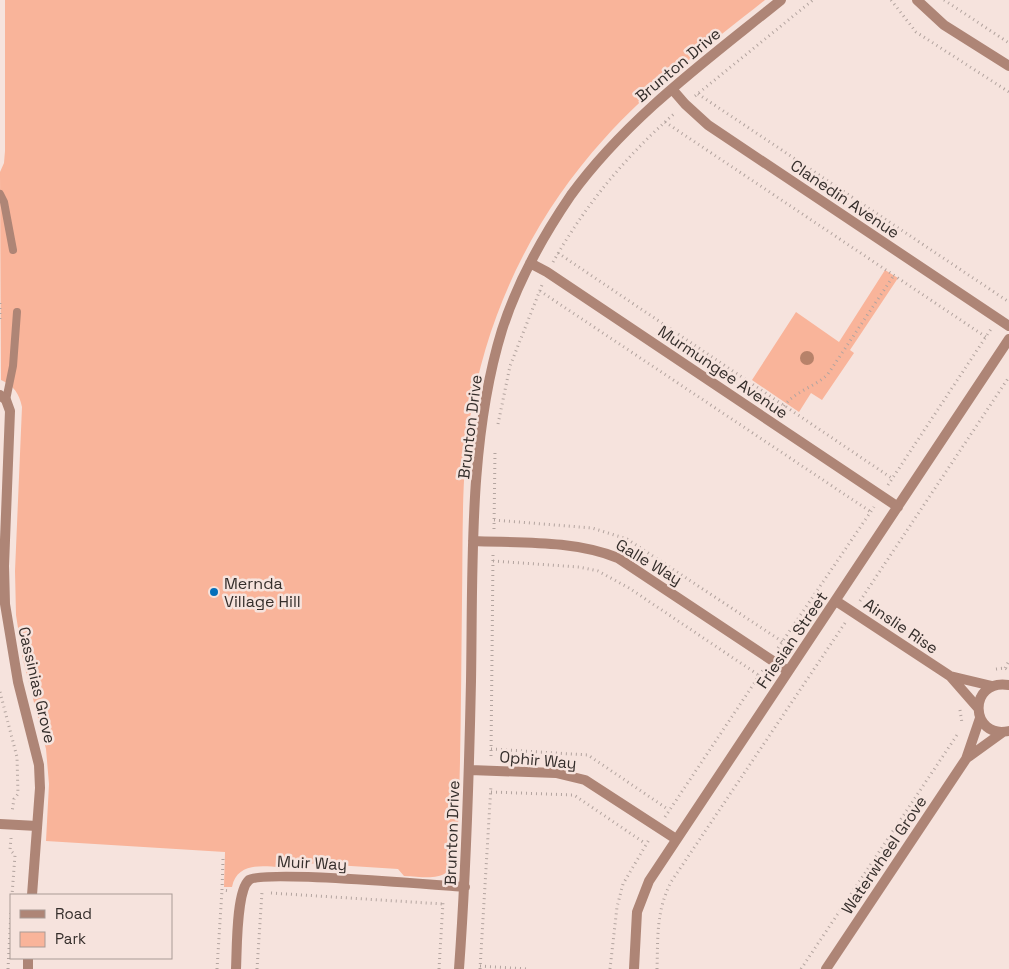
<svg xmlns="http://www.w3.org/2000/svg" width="1009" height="969" font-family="'Space Grotesk',sans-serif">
<rect width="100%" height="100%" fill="#f6e3dd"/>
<path fill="#f9b49a" d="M5,0H765C710,44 651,86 604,139C534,216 486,314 470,418C461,478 463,540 462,601C461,685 461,769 457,852C451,884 429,877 404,876L398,869L304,863L297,869C274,868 238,857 232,887H224L225,852L46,841L49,784L46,749L23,660L16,615L15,571L22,407C19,393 14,386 1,380L0,172L4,163L5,151Z
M885,270L898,278L850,350L854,353L822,400L811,393L799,412L752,380L796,312L839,342Z"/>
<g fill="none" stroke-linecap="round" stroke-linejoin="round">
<path stroke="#b3a49f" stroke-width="3" stroke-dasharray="1 4" stroke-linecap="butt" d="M891,0L916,32L1009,92
M944,0L1009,43
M698,94L1009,302
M695,96L813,0
M665,122L986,337
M558,253L893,479
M553,262C586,204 626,156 675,113
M540,291L871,512
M0,303V319
M784,406C795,391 815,387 828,374L894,275
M498,424L510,366L542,285
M888,485L991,329
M494,520L592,528L627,539L783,642
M494,529L495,450
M493,561L579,567L598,571L629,588L760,676
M860,601L1009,377
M778,648L874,507
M1005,668L1009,661
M996,669L1005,668L1008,670
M0,692L17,757L18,794L14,799L12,812
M960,710L962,723
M491,749L588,755L669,810
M491,756L493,555
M491,792L574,795L646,844
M665,817L763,670
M11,838L10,850L15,855L12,895
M223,859L222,890L230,891
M271,893L443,904
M480,966L527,969
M8,969L11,911
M217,969L222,890
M257,969L262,892
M439,969L443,902
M480,969L491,785
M610,969L617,907L623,884L650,838
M657,969C658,936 656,912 671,882L845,623
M801,969L959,732"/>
<path stroke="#ae8576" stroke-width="8" d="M0,194L4,202L13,250
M6,400L13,366L17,312"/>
<path stroke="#ae8576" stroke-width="10" d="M917,0L944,25L1009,66
M672,89L685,104L708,125L1009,326
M530,263L547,272L898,507
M0,395L6,400L10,411L4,566L5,604L18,682L39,765L40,788L32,895
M473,541C521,543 574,540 618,558L788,671
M836,601L950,676L978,708
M950,676L992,686
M1009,685C967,678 970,740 1009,731
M967,758L1003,732
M470,770L556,773L585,780L676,839
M0,824L37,826
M28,969V958
M236,969C237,951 236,891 249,880C262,870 437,885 465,887
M459,969C466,873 469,777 471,681C473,568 468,440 502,330C517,283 543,236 571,195C628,117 707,60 781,0
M634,969L637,912L649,881L1009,339
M826,969L966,759L980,718"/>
</g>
<circle fill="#b7826a" cx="807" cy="358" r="7"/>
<circle fill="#046fba" stroke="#f6e3dd" stroke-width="2" cx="214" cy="592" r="5"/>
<g text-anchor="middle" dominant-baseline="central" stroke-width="5" stroke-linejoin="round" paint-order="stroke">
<g font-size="16" fill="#352e2b" stroke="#f6e3dd">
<text transform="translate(678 65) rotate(-40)">Brunton Drive</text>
<text transform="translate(845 199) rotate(34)">Clanedin Avenue</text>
<text transform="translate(723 372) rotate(34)">Murmungee Avenue</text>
<text transform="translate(470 427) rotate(-83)">Brunton Drive</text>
<text transform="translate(649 562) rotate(31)">Galle Way</text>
<text transform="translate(901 626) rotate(34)">Ainslie Rise</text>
<text transform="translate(792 640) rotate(-56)">Friesian Street</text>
<text transform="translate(37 685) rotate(77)">Cassinias Grove</text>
<text transform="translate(538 760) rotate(5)">Ophir Way</text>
<text transform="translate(452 833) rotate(-88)">Brunton Drive</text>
<text transform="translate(884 855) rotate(-56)">Waterwheel Grove</text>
<text transform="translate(312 863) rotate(3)">Muir Way</text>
</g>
<g font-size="16" fill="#352e2b" stroke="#f6e3dd" text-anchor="start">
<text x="224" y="583">Mernda<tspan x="224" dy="18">Village Hill</tspan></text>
</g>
</g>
<rect x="10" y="894" width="162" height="65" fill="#f6e3dd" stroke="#a99b96"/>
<rect x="20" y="910" width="25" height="8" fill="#ae8576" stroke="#a99b96"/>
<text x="55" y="919" font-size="15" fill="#352e2b">Road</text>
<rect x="20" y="932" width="25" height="15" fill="#f9b49a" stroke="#a99b96"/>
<text x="55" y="944" font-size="15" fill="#352e2b">Park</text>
</svg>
